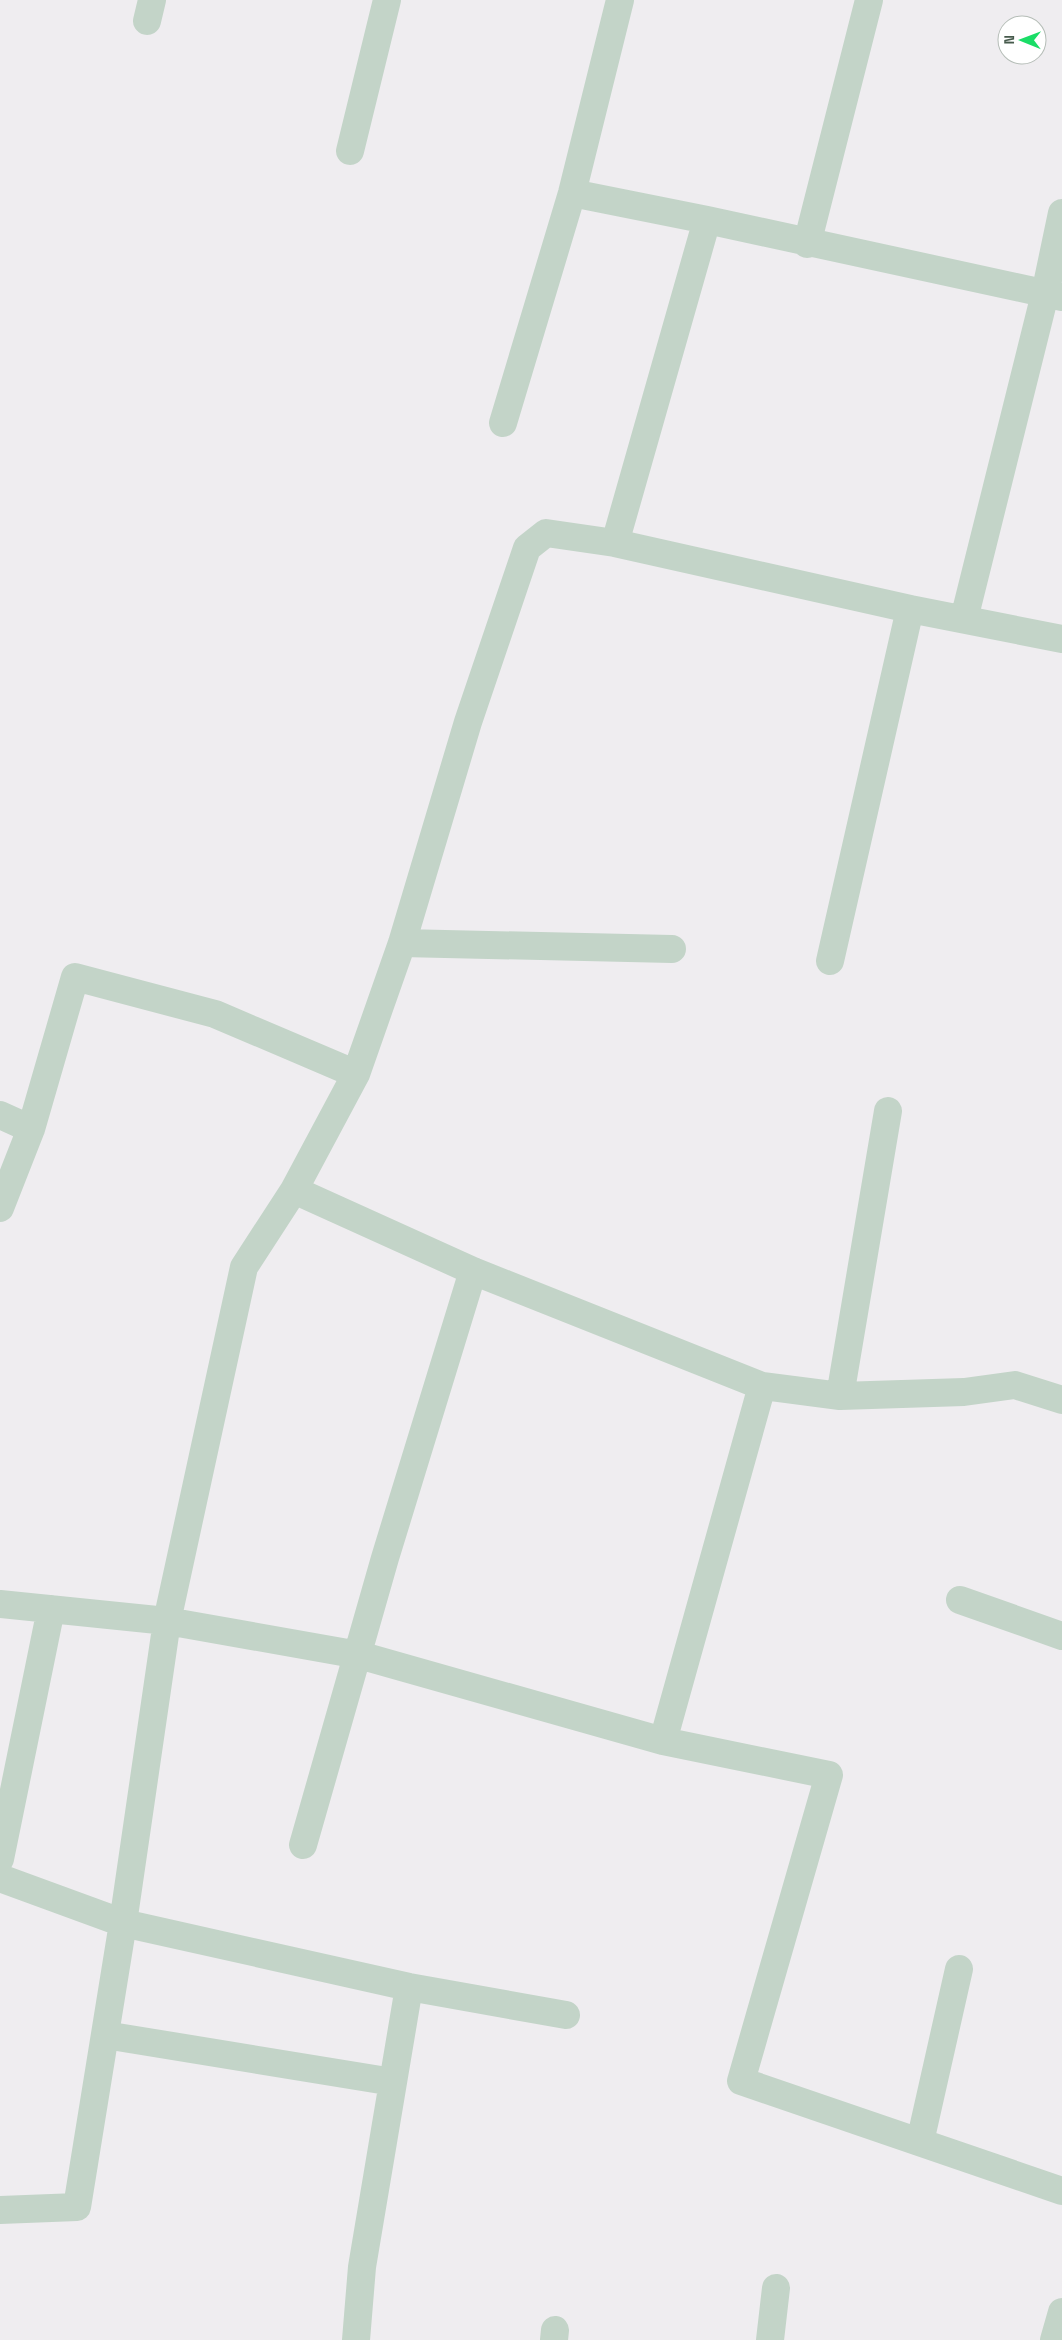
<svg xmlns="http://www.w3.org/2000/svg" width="1062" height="2340" font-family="'Space Grotesk',sans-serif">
<rect width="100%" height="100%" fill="#efedf0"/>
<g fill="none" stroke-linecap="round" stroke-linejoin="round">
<path stroke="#c3d4c8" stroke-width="28" d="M147,21L152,0
M350,151L387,0
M572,193L707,220L1062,297
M807,244L869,0
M503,423L572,193L620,0
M615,543L707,220
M964,619L1045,294L1062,213
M402,943L672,949
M830,961L910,609
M0,1115L31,1129L75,977L215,1014L356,1074
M294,1190L473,1271L762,1386L840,1396L964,1392L1015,1385L1062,1400
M0,1208L31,1129
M840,1396L888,1111
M960,1600L1062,1636
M0,1604L167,1621L359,1655L663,1741L829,1775L741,2081L1062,2191
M663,1741L762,1386
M303,1845L385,1558L473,1271
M0,1859L51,1609
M0,1878L123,1923L409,1987L566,2015
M105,2035L393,2082
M920,2142L959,1969
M0,2210L77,2207L123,1923L167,1621L244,1267L294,1190L356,1074L402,943L468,722L527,548L546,533L615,543L910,609L1062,639
M356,2340L362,2267L409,1987
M554,2340L555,2330
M770,2340L776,2288
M1054,2340L1062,2312"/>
</g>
<g transform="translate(1022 40) rotate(271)"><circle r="24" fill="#ffffff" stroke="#b5bdb7"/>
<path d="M0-4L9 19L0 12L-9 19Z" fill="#1add67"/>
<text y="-8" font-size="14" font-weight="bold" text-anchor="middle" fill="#465a4c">N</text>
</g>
</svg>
